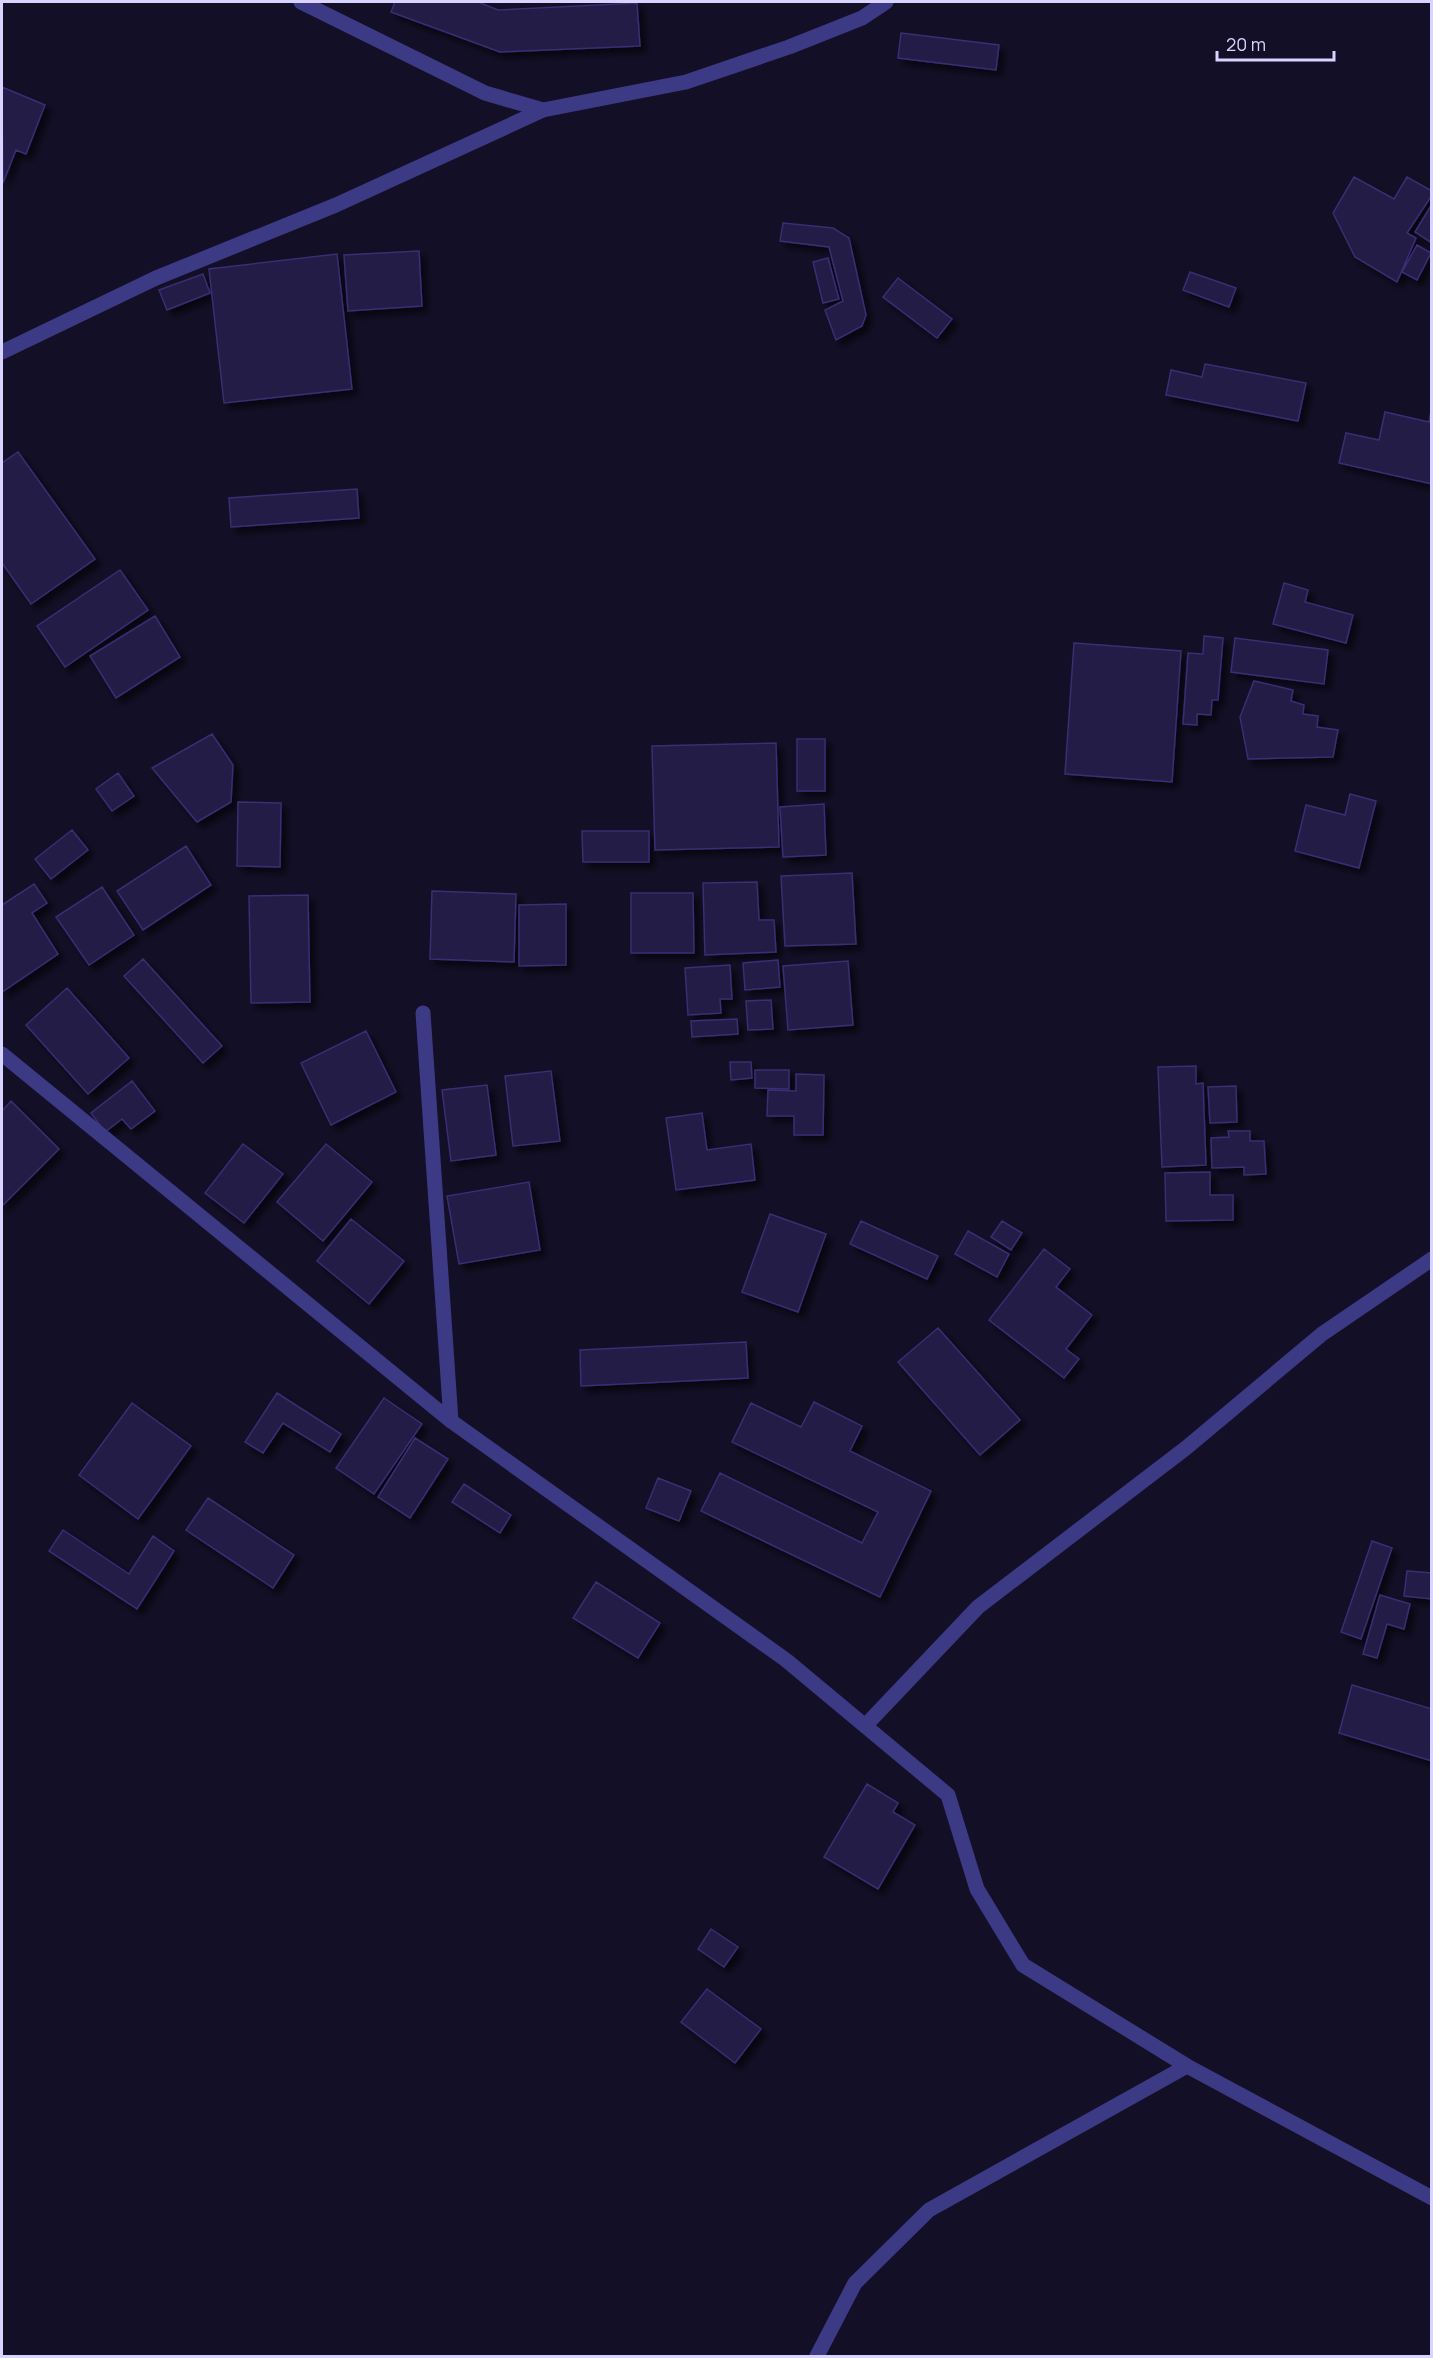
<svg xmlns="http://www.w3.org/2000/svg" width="1433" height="2358" font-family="Manrope,sans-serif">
<defs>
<filter id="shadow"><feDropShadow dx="5.5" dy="5.5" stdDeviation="3" flood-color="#0009"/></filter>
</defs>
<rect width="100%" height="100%" fill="#130f26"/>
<path fill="#241b47" stroke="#3b2d73" stroke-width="1.5" filter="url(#shadow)" d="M395,2H478L498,10L637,3L640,46L500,52L391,12Z
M901,33L999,45L996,70L898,58Z
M2,87L45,105L26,154L16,150L3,183Z
M1354,177L1394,199L1407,177L1432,191V195L1407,233L1416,238L1397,282L1355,257L1333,213Z
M1432,204V243L1415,232Z
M783,223L833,228L849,238L866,315L862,326L836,340L825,310L843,301L829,247L780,241Z
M1417,245L1431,253L1417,280L1402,272Z
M419,251L422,306L348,311L344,255Z
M337,254L352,389L224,403L209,269Z
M828,258L839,299L823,303L813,262Z
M1190,272L1236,288L1229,307L1183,290Z
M203,274L210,293L167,310L159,290Z
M898,278L952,319L937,338L883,297Z
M1205,364L1306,383L1298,421L1166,395L1171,370L1202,377Z
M1431,411L1432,484L1339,463L1346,433L1379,440L1385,412L1429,422Z
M18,452L95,559L31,604L2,563V463Z
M357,489L359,518L231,527L229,498Z
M120,570L148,610L65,667L37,626Z
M1284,583L1308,590L1305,602L1353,615L1346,643L1273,624Z
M155,616L180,657L116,698L90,656Z
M1204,636L1223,638L1218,700H1212L1211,715L1197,714V725L1183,724L1188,653L1203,654Z
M1235,638L1328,650L1324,684L1231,672Z
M1074,643L1181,651L1172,782L1065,774Z
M1254,681L1293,690L1291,701L1304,705L1303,714L1318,716L1317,727L1338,730L1333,757L1248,759L1240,717Z
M212,734L233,765L231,802L197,822L152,768Z
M797,739H825V791H797Z
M776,743L779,847L655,850L652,746Z
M118,773L134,796L112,811L96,789Z
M1350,794L1376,801L1359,868L1295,851L1306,805L1345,815Z
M238,802L281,803L280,867L237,866Z
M824,804L826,855L783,857L780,807Z
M72,830L88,850L51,879L35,859Z
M582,831H649V862H583Z
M186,846L211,885L143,930L117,891Z
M852,873L856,944L785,946L781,876Z
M757,882L759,920H774L776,952L705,955L703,883Z
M34,884L47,903L32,913L58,954L2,992V905Z
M102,887L134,935L89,965L56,917Z
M432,891L516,894L514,962L430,959Z
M631,893H693L694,953H631Z
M308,895L310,1002L251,1003L249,896Z
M566,904V965L519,966V905Z
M143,959L222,1046L203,1063L124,976Z
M778,960L780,987L745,990L743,963Z
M848,961L853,1025L788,1030L783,966Z
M730,965L732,999H720L721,1013L688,1015L685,968Z
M67,988L129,1058L88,1094L26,1025Z
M771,1000L773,1029L748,1030L746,1001Z
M737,1019L738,1034L692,1037L691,1021Z
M366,1031L396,1092L331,1125L301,1063Z
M730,1062H751L752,1078L731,1080Z
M1196,1066V1084L1203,1083L1206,1165L1162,1167L1158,1067Z
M755,1070H789V1089L755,1088Z
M551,1071L560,1141L513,1146L505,1076Z
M796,1074L824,1075L823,1135H794V1116H767L768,1090L796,1091Z
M132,1081L155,1111L131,1129L122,1119L105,1132L91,1113Z
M487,1085L496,1155L451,1161L442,1090Z
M1236,1086L1237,1122L1210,1123L1208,1087Z
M11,1101L59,1149L2,1206V1111Z
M702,1113L707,1150L751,1144L755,1180L676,1190L666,1118Z
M1228,1131H1250V1141H1264L1266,1174L1244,1175V1167L1212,1168L1211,1138L1229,1137Z
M243,1144L283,1174L244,1223L205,1193Z
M326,1144L372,1182L323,1241L277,1202Z
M1210,1172V1195H1233V1220L1166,1221L1165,1173Z
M529,1182L540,1250L459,1264L447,1196Z
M770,1214L826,1234L798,1312L742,1292Z
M351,1219L404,1261L369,1304L317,1261Z
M861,1221L938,1256L927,1279L850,1244Z
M1002,1221L1022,1233L1011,1250L991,1237Z
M968,1231L1009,1254L997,1277L955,1254Z
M1044,1249L1070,1269L1056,1287L1092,1315L1066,1349L1079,1359L1064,1378L989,1320Z
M938,1328L1020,1420L980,1455L898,1362Z
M746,1342L748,1378L581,1386L580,1350Z
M277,1393L341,1434L330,1452L283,1423L263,1453L245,1442Z
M384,1398L422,1424L374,1494L336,1468Z
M814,1402L862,1426L850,1451L931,1491L880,1597L701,1511L720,1473L862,1543L878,1512L732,1442L751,1403L801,1427Z
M132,1403L191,1446L138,1519L79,1475Z
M415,1438L448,1459L410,1518L378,1497Z
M658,1478L691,1491L679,1521L646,1508Z
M464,1484L511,1515L500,1533L452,1502Z
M208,1498L294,1555L273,1588L186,1530Z
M63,1530L129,1574L153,1536L174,1551L137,1609L49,1551Z
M1372,1541L1392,1548L1361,1639L1341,1632Z
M1407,1571L1432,1573V1599L1404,1596Z
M596,1582L660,1623L638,1658L573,1618Z
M1380,1595L1410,1604L1404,1629L1387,1624L1377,1658L1363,1654Z
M1352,1685L1432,1709V1761L1339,1733Z
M867,1784L898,1803L893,1812L915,1825L878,1889L824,1857Z
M711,1929L738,1947L724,1967L698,1949Z
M707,1989L761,2029L735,2063L681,2022Z"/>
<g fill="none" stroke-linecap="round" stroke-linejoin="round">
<path stroke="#3d3a85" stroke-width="15" d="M2,352L156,278L336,205L543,110
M423,1013L451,1421
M2,1054L451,1421L786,1660L948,1795L977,1889L1023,1965L1187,2066L1432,2198
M865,1726L978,1607L1186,1448L1322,1334L1432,1259
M817,2356L855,2283L929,2210L1187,2066"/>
<path stroke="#3d3a85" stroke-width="15" d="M301,2L485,93L543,110L686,82L789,47L862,18L886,2"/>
</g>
<rect width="1433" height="2358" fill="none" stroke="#d9d4ff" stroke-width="6"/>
<path d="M1217 51v9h117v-9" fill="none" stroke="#d9d4ff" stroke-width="3"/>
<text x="1226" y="51" font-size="18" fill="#d9d4ff" stroke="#130f26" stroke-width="4.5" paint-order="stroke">20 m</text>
</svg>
